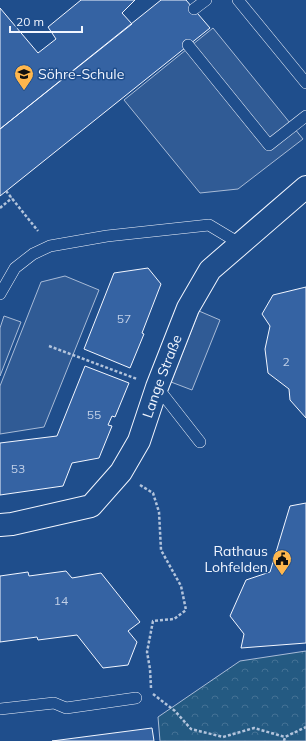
<svg xmlns="http://www.w3.org/2000/svg" width="306" height="741" font-family="Mulish,sans-serif">
<defs>
<pattern id="forest-crowns" width="20" height="18" patternUnits="userSpaceOnUse"><rect width="20" height="18" fill="#245a82"/><path d="M2 6a3 3 0 1 1 6 0M12 15a3 3 0 1 1 6 0" fill="none" stroke="#447295"/></pattern>
</defs>
<rect width="100%" height="100%" fill="#1f4e8c"/>
<path fill="url(#forest-crowns)" stroke="#a8bbd7" d="M306,651V741H160L158,717L240,661Z"/>
<path fill="#305b95" stroke="#a8bbd7" d="M213,28L303,139L238,189L200,193L124,100Z
M65,276L99,290L44,427L0,434V386L41,282Z
M199,311L220,320L192,390L171,382Z
M4,316L21,322L0,376V328Z"/>
<path fill="#3563a3" stroke="#f2f6ff" d="M81,0H135L122,13L132,24L0,129V8L38,53L56,39L48,27Z
M161,0H186L210,28L0,196V129Z
M148,268L161,284L142,333L144,334L130,368L84,349L114,273Z
M306,287V418L290,400L289,389L268,373L265,349L270,326L262,314L273,295Z
M85,366L129,383L115,417L112,416L108,425L112,426L99,458L72,463L63,486L0,495V443L57,436Z
M306,503V643L241,648L244,634L230,616L246,580L270,572L290,506Z
M66,571L72,578L101,573L140,622L128,631L137,642L128,665L103,668L77,635L38,640L37,637L0,642V576L28,572L29,576Z
M152,728L154,741H52Z"/>
<g fill="none" stroke-linecap="round" stroke-linejoin="round">
<g stroke="#f2f6ff" stroke-width="12">
<path id="service" d="M238,0L306,83
M194,9L206,0
M188,45L269,145L306,116
M0,294L15,268L33,254L50,246L107,236L209,225L239,243
M157,387L200,442
M0,709L54,703L66,708L136,698"/>
</g>
<g stroke="#f2f6ff" stroke-width="24">
<g id="minor">
<path id="s1" d="M0,525L12,524L91,506L121,472L139,441L157,387L188,308L210,270L306,187"/>
</g>
</g>
<path stroke="#b3c4dc" stroke-width="2.5" stroke-dasharray="3 2" stroke-linecap="butt" d="M6,191L38,231
M0,208L12,198
M49,346L137,379
M140,485L153,493L159,512L161,550L181,586L186,610L174,619L153,621L147,652L150,669L151,688
M153,694L175,711L191,729L223,737L254,728L285,737
M284,741L285,737L306,727"/>
<use href="#service" stroke="#1f4e8c" stroke-width="11"/>
<use href="#minor" stroke="#1f4e8c" stroke-width="22"/>
</g>
<defs>
<g id="school-pin" transform="scale(1)"><path d="M0 17L-7.5 6A9.5 9.5 0 1 1 7.5 6Z" fill="#ffb74d" stroke="#1f4e8c"/><path d="M0-5L7-2L0 1L-7-2ZM-4 1L0 2.5L4 1V4Q0 6-4 4Z" fill="#111"/></g>
<g id="civic-pin" transform="scale(1)"><path d="M0 17L-7.5 6A9.5 9.5 0 1 1 7.5 6Z" fill="#ffb74d" stroke="#1f4e8c"/><path d="M-.6-6.5H3V-4.5H.6V-3L4-1V1h2V6H-6V1h2V-1L-.6-3ZM-1.2 2.5V6h2.4V2.5Z" fill="#111"/></g>
</defs>
<g fill-rule="evenodd">
<use href="#school-pin" x="24" y="74"/>
<use href="#civic-pin" x="282" y="559"/>
</g>
<g text-anchor="middle" dominant-baseline="central" stroke-width="3" stroke-linejoin="round" paint-order="stroke">
<g font-size="12" fill="#c3d1e8">
<text x="124" y="318">57</text>
<text x="286" y="361">2</text>
<text x="94" y="414">55</text>
<text x="18" y="468">53</text>
<text x="61" y="600">14</text>
</g>
<g font-size="14" fill="#f2f6ff" stroke="#1f4e8c" text-anchor="start">
<text x="38" y="74">Söhre-Schule</text>
<text x="268" y="551" text-anchor="end">Rathaus<tspan x="268" dy="16">Lohfelden</tspan></text>
</g>
<g font-size="14" fill="#f2f6ff" stroke="#1f4e8c">
<text stroke="none"><textPath href="#s1" startOffset="243">Lange Straße</textPath></text>
</g>
</g>
<path d="M10 26v6h72v-6" fill="none" stroke="#f2f6ff" stroke-width="2"/>
<text x="16" y="26" font-size="12" fill="#f2f6ff" stroke="#1f4e8c" stroke-width="3" paint-order="stroke">20 m</text>
</svg>
